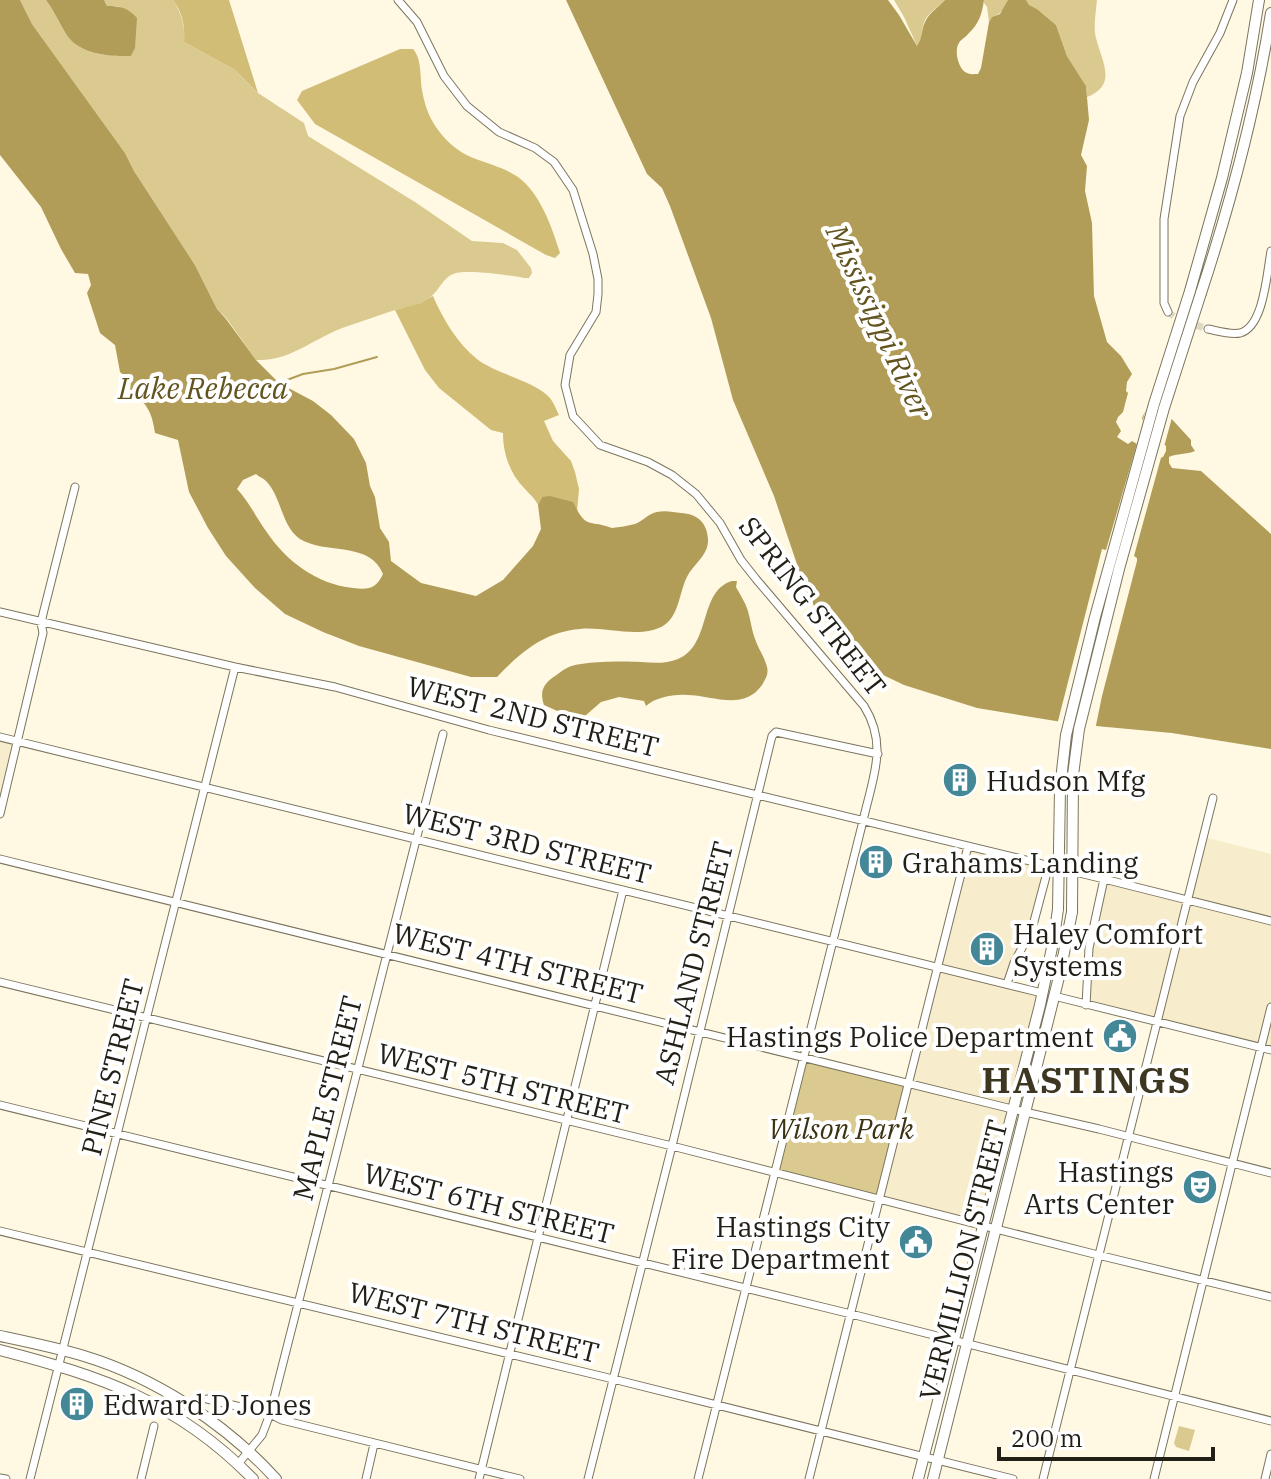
<svg xmlns="http://www.w3.org/2000/svg" width="1271" height="1479" font-family="'IBM Plex Serif',serif">
<rect width="100%" height="100%" fill="#fff9e4"/>
<path fill="#f7edcc" d="M0,737L18,741L0,814Z
M1204,837L1271,854V1050L1086,1005L1089,948L1104,879L1187,900Z
M968,846L1049,865L1032,929L1007,983L1033,993L1039,1001L982,1225L879,1199Z"/>
<path fill="#dbca8f" d="M20,0H46C54,11 59,22 66,34C78,54 109,57 131,56C142,33 130,25 118,6H107L104,0H173C182,14 185,25 184,42L235,70L258,93L304,123L308,136L415,202L472,241L503,243L517,250L531,268L532,273L529,278H524C509,275 471,270 456,273C441,277 440,293 425,301C416,306 405,307 395,310C379,315 364,321 348,326C316,336 291,362 256,360L227,319L217,309L195,265L134,171L125,153L32,24Z
M894,0H945C939,7 929,12 925,20C921,29 923,38 917,46L904,17Z
M984,0H1008C1005,9 1001,14 992,17L989,22L987,7L984,3Z
M1026,0H1097C1096,12 1093,27 1096,38C1102,62 1118,85 1087,97L1086,86L1067,56L1056,25L1037,9L1028,5Z
M803,1057L908,1082L879,1199L775,1172Z
M1179,1426L1195,1430L1189,1451L1176,1447L1174,1443Z"/>
<path fill="#d1bd76" d="M173,0H229L258,93L235,70L184,42C185,25 183,14 173,0Z
M400,49H413C422,59 420,77 422,90C425,108 431,122 442,135C466,164 491,159 518,177C540,193 552,227 560,253L555,258L546,255L315,124L297,100L302,91Z
M433,296C443,319 457,343 477,359C496,374 537,382 550,398C554,403 556,409 559,415L544,421L553,441L571,461L575,472L579,489L577,512L542,497L538,505C534,497 530,495 525,489C510,474 503,454 503,433L491,430L439,388L425,370L395,310L421,303Z"/>
<path fill="#b19d57" fill-rule="evenodd" d="M0,0H20L32,24L125,153L134,171L195,265L217,309L226,319L256,360L279,383L313,401L331,415L354,439L366,463L370,486L375,497L380,528L389,542L391,561L421,583L476,596L503,580L533,546L541,529L538,505L542,497L550,496L573,502C587,531 589,519 612,528C619,527 628,526 635,524C643,521 649,513 657,512C664,510 674,512 681,513C697,514 707,522 708,539C709,554 695,563 688,575C680,589 680,609 669,621C649,642 606,626 580,629C544,632 521,652 497,677H471L359,646L323,632L285,614L255,588L226,556L208,528L189,492L178,440L155,433C152,412 147,403 130,391L131,382L120,372L115,345L100,333L87,293L91,285L88,274L75,273L61,249L41,207L0,155ZM256,474C259,477 263,478 266,481C283,498 281,532 306,542C331,553 371,543 383,574C376,589 368,590 353,588C316,584 286,561 266,531C256,517 249,502 237,489L243,480Z
M46,0H104L107,6C121,6 128,8 137,18L135,48L131,56C109,57 78,54 66,34C59,22 54,11 46,0Z
M566,0H888L899,15L917,46C923,37 921,29 926,20C930,12 939,7 945,0H984C982,14 979,24 968,34C966,37 960,40 959,43C954,50 958,67 965,72C970,75 973,74 978,74L981,68L989,22L992,17L1000,14L1008,0H1026L1029,5L1037,9L1056,25L1067,56L1086,86L1089,120L1081,155L1087,166L1085,191L1092,223L1094,296L1107,342L1121,356L1132,374L1127,382L1126,391L1128,393L1123,412L1118,417L1116,422L1121,431L1117,437L1128,444L1132,441L1160,458L1163,457L1166,451V446L1146,431L1142,418L1146,410L1169,416L1191,440V445L1195,451C1186,455 1177,453 1169,457V463L1172,468L1201,471L1271,534V749L1172,733L1074,724L977,708L904,685L881,674L834,632L815,608L805,588L774,496L733,400L711,318L670,206L662,188L647,174Z
M732,581H737L736,587C741,596 747,605 749,615C751,623 752,631 755,639C758,648 765,658 767,667C769,674 765,680 762,685C743,712 712,695 687,695C674,694 656,697 646,706L644,701L619,697L601,702L585,716L564,714L544,705C540,693 542,686 552,678C557,675 562,670 567,668C578,661 626,661 641,662C653,663 666,664 678,659C712,645 698,591 732,581Z"/>
<path fill="#fff9e4" d="M1147,405H1152L1173,414L1134,556L1137,558V561L1102,696L1095,730L1057,725L1102,549L1106,550L1138,440L1160,454L1162,450L1140,430Z"/>
<g fill="none" stroke-linecap="round" stroke-linejoin="round">
<path stroke="#b19d57" stroke-width="2" d="M279,383L303,374L334,369L377,357"/>
<path stroke="#ded8c5" stroke-width="7" stroke-dasharray="7 3.5" stroke-linecap="butt" d="M1168,312L1177,319L1208,329"/>
<g stroke="#7b755e" stroke-width="9">
<path id="minor" d="M398,0L417,22L444,76L467,106L499,132L535,148L554,162L573,190L593,254L598,279V294L596,312L570,355L565,385L573,416L600,445L648,462L672,475L696,494L720,523L741,560L756,579L864,706C889,746 872,779 863,821L698,1479
M1168,312L1164,303V219L1180,116L1193,82L1220,33L1233,0
M1208,329C1218,331 1230,335 1240,333C1264,327 1267,272 1271,251
M0,612L235,667L335,687L489,730L1104,879L1271,921
M0,737L1042,993
M0,814L43,633L41,623L43,614L75,487
M0,859L1012,1109L1099,1129L1271,1173
M0,982L672,1146L1098,1255L1271,1297
M1007,984L1014,963L1032,929L1049,865
M1054,996L1271,1050
M1086,1005L1089,948L1104,879
M0,1105L851,1314L1271,1421
M0,1231L613,1379L1013,1479
M207,1399L270,1414L282,1420L520,1479
M238,1464L262,1435L270,1414L443,734
M0,1478L6,1479
M30,1479L235,667
M141,1479L154,1426
M366,1479L374,1444
M479,1479L623,890
M588,1479L672,1146L772,736L776,732L878,754
M809,1479L968,846
M1043,1479L1213,798
M1154,1479L1271,1007
M1265,1479L1271,1454"/>
</g>
<g stroke="#7b755e" stroke-width="12">
<path id="highway" d="M1190,291L1222,178L1247,73L1259,0
M1201,293C1231,202 1256,108 1271,13
M0,1336C28,1342 57,1348 84,1356C156,1378 226,1424 276,1479
M0,1350C101,1376 178,1402 253,1479
M918,1479L1040,1005L1054,938L1058,909
M933,1479L1060,973L1072,912"/>
</g>
<use href="#minor" stroke="#fff" stroke-width="7"/>
<use href="#highway" stroke="#fff" stroke-width="10"/>
<g stroke="#7b755e" stroke-width="12" stroke-linecap="butt">
<path id="highway-bridge" d="M1058,909L1060,789L1066,735L1095,617L1154,404L1190,291
M1072,912L1073,775L1079,729L1119,569L1164,408L1201,293"/>
</g>
<use href="#highway-bridge" stroke="#fff" stroke-width="10"/>
</g>
<defs>
<g id="building-disc" transform="scale(1.8)"><circle r="9.5" fill="#448797" stroke="#fff"/><path d="M-4-6H4V6H1V3H-1V6H-4ZM-2.5-4.3h1.7v1.8h-1.7ZM.8-4.3h1.7v1.8H.8ZM-2.5-1h1.7V.8h-1.7ZM.8-1h1.7V.8H.8Z" fill="#fff"/></g>
<g id="civic-disc" transform="scale(1.8)"><circle r="9.5" fill="#448797" stroke="#fff"/><path d="M-.6-6.5H3V-4.5H.6V-3L4-1V1h2V6H-6V1h2V-1L-.6-3ZM-1.2 2.5V6h2.4V2.5Z" fill="#fff"/></g>
<g id="theatre-disc" transform="scale(1.8)"><circle r="9.5" fill="#448797" stroke="#fff"/><path d="M-5-5.5Q0-4 5-5.5V0Q5 5 0 6Q-5 5-5 0ZM-3.3-2.5H-1v1.5H-3.3ZM1-2.5H3.3v1.5H1ZM-2.8 1Q0 5.5 2.8 1Z" fill="#fff"/></g>
</defs>
<g fill-rule="evenodd">
<use href="#building-disc" x="960" y="780"/>
<use href="#building-disc" x="876" y="862"/>
<use href="#building-disc" x="987" y="949"/>
<use href="#civic-disc" x="1120" y="1036"/>
<use href="#theatre-disc" x="1200" y="1187"/>
<use href="#civic-disc" x="916" y="1242"/>
<use href="#building-disc" x="77" y="1404"/>
</g>
<g text-anchor="middle" dominant-baseline="central" stroke-width="8" stroke-linejoin="round" paint-order="stroke">
<g font-size="28" fill="#221f16" stroke="#fff">
<text transform="translate(813 606) rotate(52)">SPRING STREET</text>
<text transform="translate(533 716) rotate(14)">WEST 2ND STREET</text>
<text transform="translate(527 843) rotate(14)">WEST 3RD STREET</text>
<text transform="translate(518 963) rotate(14)">WEST 4TH STREET</text>
<text transform="translate(693 963) rotate(-76)">ASHLAND STREET</text>
<text transform="translate(112 1067) rotate(-76)">PINE STREET</text>
<text transform="translate(503 1083) rotate(14)">WEST 5TH STREET</text>
<text transform="translate(327 1098) rotate(-76)">MAPLE STREET</text>
<text transform="translate(489 1203) rotate(14)">WEST 6TH STREET</text>
<text transform="translate(963 1260) rotate(-76)">VERMILLION STREET</text>
<text transform="translate(474 1322) rotate(14)">WEST 7TH STREET</text>
</g>
<g font-size="28" fill="#221f16" stroke="#fff" text-anchor="start">
<text x="986" y="780">Hudson Mfg</text>
<text x="902" y="862">Grahams Landing</text>
<text x="1013" y="933">Haley Comfort<tspan x="1013" dy="32">Systems</tspan></text>
<text x="1094" y="1036" text-anchor="end">Hastings Police Department</text>
<text x="1174" y="1171" text-anchor="end">Hastings<tspan x="1174" dy="32">Arts Center</tspan></text>
<text x="890" y="1226" text-anchor="end">Hastings City<tspan x="890" dy="32">Fire Department</tspan></text>
<text x="103" y="1404">Edward D Jones</text>
</g>
<g font-size="28" font-style="italic" fill="#3c3313" stroke="#fff">
<text x="841" y="1128">Wilson Park</text>
</g>
<g font-size="30" font-style="italic" fill="#62541f" stroke="#fff">
<text transform="translate(880 321) rotate(65)">Mississippi River</text>
<text x="203" y="387">Lake Rebecca</text>
</g>
<g font-size="36" font-weight="bold" letter-spacing="2" fill="#3d3722" stroke="#fff">
<text x="1087" y="1079">HASTINGS</text>
</g>
</g>
<path d="M999 1447v12h214v-12" fill="none" stroke="#221f16" stroke-width="4"/>
<text x="1011" y="1447" font-size="24" fill="#221f16" stroke="#ffffff" stroke-width="6" paint-order="stroke">200 m</text>
</svg>
